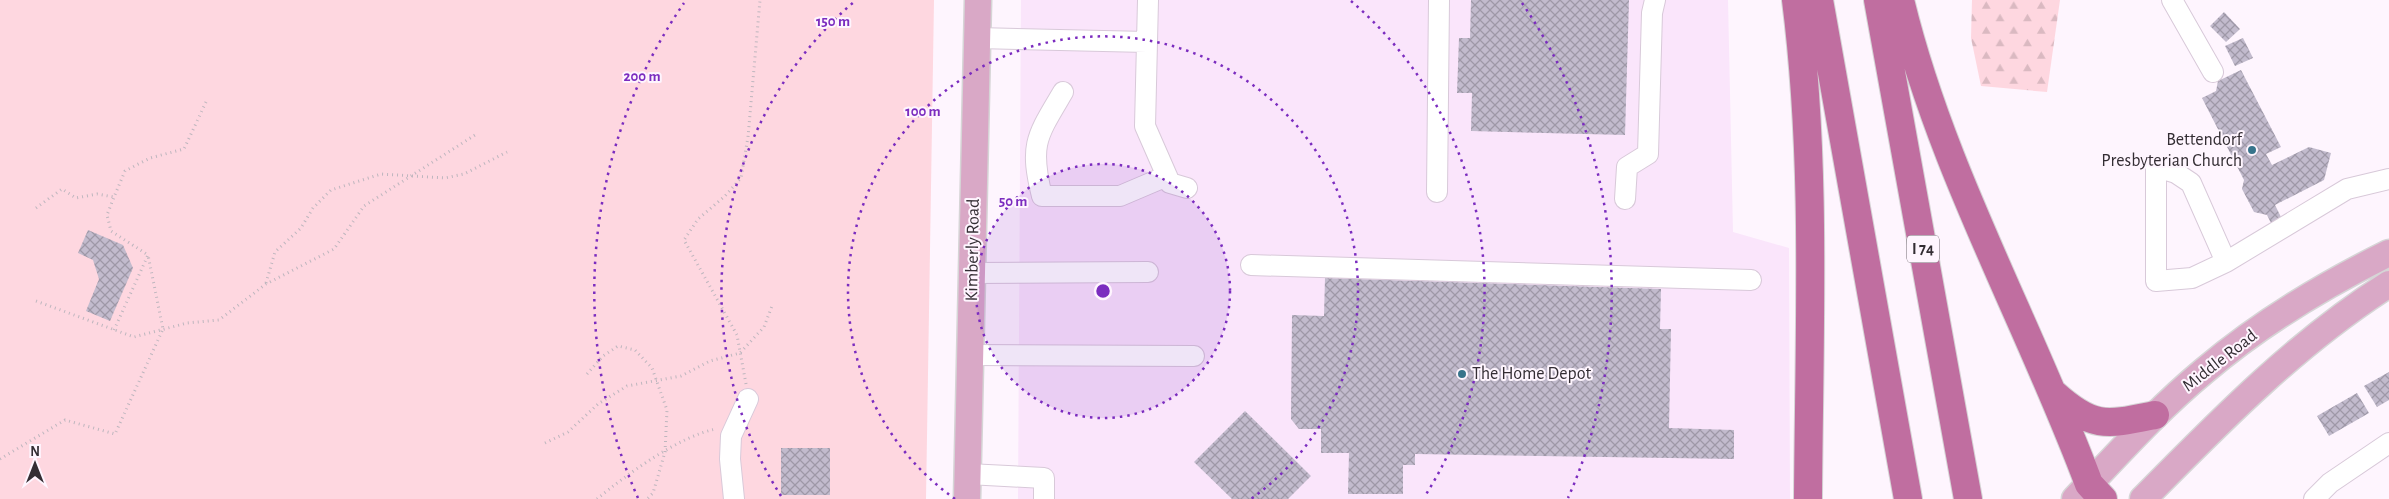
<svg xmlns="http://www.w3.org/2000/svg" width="2389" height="499" font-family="'Alegreya Sans',sans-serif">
<defs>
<pattern id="forest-firs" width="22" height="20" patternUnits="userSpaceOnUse" patternTransform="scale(1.25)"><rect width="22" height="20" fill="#fed7e0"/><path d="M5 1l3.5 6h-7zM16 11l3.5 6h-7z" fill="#dab9c1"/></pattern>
<pattern id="building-cross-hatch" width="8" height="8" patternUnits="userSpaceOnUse" patternTransform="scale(1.25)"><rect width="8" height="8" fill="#c2bbcd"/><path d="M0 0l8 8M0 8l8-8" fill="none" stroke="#9e98a7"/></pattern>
</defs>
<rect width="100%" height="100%" fill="#fef5fe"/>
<path fill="#fae5fb" d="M1021,0H1728L1733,232L1789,248L1790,499H1018Z"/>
<path fill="#fed7e0" d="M0,0H934L926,499H0Z"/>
<path fill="url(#forest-firs)" d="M1972,0H2060L2047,92L1981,86L1971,38Z"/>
<path fill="url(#building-cross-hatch)" d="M1471,0H1629L1625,135L1471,131L1472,93H1457L1459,38H1470Z
M2224,12L2240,29L2226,42L2210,26Z
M2243,38L2253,58L2235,66L2225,46Z
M2241,70L2281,147L2266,154L2272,165L2309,147L2331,153L2324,180L2275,205L2282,219L2281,225L2271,223L2267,215L2254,212L2242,189L2244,180L2202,98L2216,91L2218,81Z
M88,230L123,245L133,268L110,321L86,311L99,279L93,260L78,253Z
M1325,278L1661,289L1660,329H1671L1669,428L1734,430V459L1415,454V465H1403V494H1348L1349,453H1321V429H1299L1291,419L1292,315L1324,316Z
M2389,372V400L2377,407L2364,386Z
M2357,393L2369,413L2329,436L2317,416Z
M1245,411L1311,476L1288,499H1232L1194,462Z
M781,448H830V495H781Z"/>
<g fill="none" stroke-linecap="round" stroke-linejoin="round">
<g stroke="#d8c9d9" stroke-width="22">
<path id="minor" d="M1148,0L1145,126L1170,183L1187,188
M2172,0L2213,72
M977,38L1147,42
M1063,92C1037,136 1029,144 1042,196H1120L1167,176
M2156,167L2176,173L2191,183L2226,262L2192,278L2156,281Z
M1437,192L1439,0
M1625,199L1627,167L1648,154L1652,13L1655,0
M2226,262L2347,189L2389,179
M1251,265L1751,280
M973,273L1148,272
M971,355L1194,356
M968,474L1044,478V499
M734,499L730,459L731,436L748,399
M2314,499L2330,483L2389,443"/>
</g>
<g stroke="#d6d5d6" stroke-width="29">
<path id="major" d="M967,499L978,0
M2075,499C2117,455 2157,410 2204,371C2258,325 2326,284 2389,253
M2143,499C2220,421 2296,343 2389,284"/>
</g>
<g stroke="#d6d5d6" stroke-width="30">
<path id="highway" d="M1796,0C1817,165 1809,333 1808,499
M1819,0L1908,499
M1878,0L1968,499
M1900,0C1940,167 2029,323 2089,484L2103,499
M2054,394C2093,429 2106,425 2155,415"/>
</g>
<path stroke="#beb6be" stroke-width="3" stroke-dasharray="1 4" stroke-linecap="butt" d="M36,208L62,189L76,198L97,194L114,197L125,171L150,158L184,149L206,102
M266,283L275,252L301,228L313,208L331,190L381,174L445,178L464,174L507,152
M36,301L134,337L187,323L219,320L266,284L334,249L364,206L475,135
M114,330L148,255L111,231L107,215L114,197
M587,374L603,356L618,346L635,350L652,368L667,410L665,452L653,493L647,499
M746,384L737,335L684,240L698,219L725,196L741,178L748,137L760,0
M545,443L568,432L598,404L627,386L681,376L710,361L740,353L764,327L772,306
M0,459L65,420L115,434L163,329L148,255
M597,499C626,475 679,436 716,429"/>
<use href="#minor" stroke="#fff" stroke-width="20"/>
<use href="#major" stroke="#d9a8c6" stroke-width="26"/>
<use href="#highway" stroke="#c06ea0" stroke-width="28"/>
</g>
<circle cx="1103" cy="291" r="127" fill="#7b2cbf" fill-opacity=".12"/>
<g fill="none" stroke="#7b2cbf" stroke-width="2.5" stroke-dasharray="2.5 5">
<circle cx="1103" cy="291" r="127"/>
<path d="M955 499A255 255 0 1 1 1251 499"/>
<path d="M781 496A382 382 0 0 1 855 1M1351 1A382 382 0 0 1 1425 496"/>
<path d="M638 498A509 509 0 0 1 684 3M1522 3A509 509 0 0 1 1568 498"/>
</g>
<g fill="#37748b" stroke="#fef5fe" stroke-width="2">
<circle cx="2252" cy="150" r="5"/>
<circle cx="1462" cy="374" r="5"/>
</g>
<g text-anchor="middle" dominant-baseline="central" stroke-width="4" stroke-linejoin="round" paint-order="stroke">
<rect fill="#fef5fe" stroke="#706970" stroke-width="1" x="1907" y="235.5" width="32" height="27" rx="4"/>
<g font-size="16" font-weight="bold" fill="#332d33">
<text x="1923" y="249">I 74</text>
</g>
<g font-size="18" fill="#332d33" stroke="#fef5fe" text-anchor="end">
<text x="2242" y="140">Bettendorf<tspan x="2242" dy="21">Presbyterian Church</tspan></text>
<text x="1472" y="374" text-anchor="start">The Home Depot</text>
</g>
<g font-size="18" fill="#332d33" stroke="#fef5fe">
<text transform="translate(973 250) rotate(-89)">Kimberly Road</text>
<text transform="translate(2220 361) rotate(-38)">Middle Road</text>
</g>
</g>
<circle cx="1103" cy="291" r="8" fill="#7b2cbf" stroke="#fef5fe" stroke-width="2.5"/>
<g font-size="15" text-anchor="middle" font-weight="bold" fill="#7b2cbf" stroke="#fef5fe" stroke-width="4" stroke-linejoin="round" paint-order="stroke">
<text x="833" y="26">150 m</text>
<text x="642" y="81">200 m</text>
<text x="923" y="116">100 m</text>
<text x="1013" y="206">50 m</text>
</g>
<g transform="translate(35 464)" stroke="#fef5fe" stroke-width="4" paint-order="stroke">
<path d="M0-4L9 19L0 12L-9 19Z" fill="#332d33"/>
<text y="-8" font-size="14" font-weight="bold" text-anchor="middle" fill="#332d33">N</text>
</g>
</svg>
